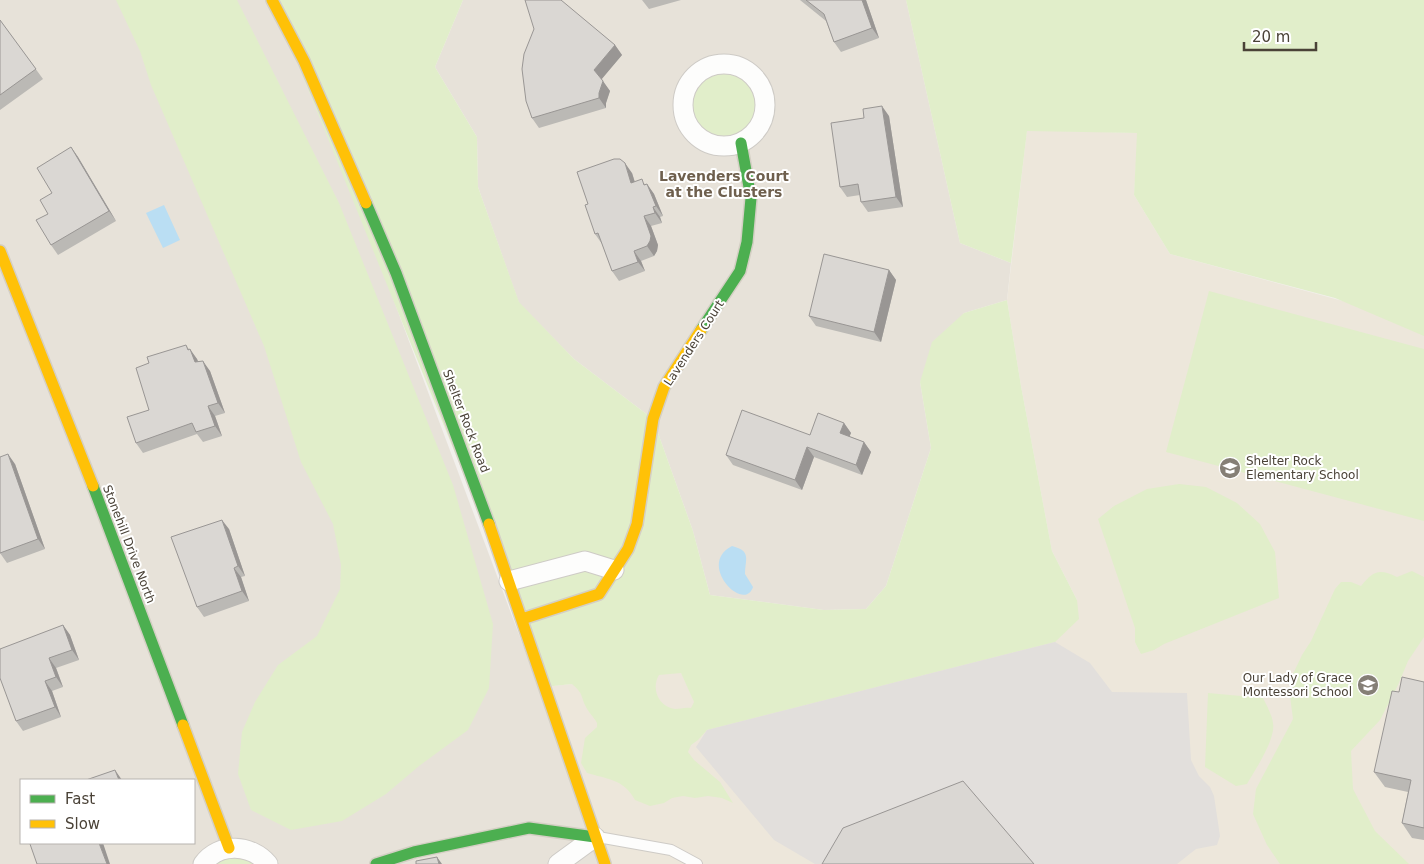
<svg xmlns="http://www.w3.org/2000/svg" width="1424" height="864" font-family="'DejaVu Sans',sans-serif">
<rect width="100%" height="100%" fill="#f2f0ec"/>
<path fill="#e7e2d9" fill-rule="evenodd" d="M0,0H272L304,61L605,864H0ZM21,780H194V843H21Z
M463,0H906L960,243L1011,263L1007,300L964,313L920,382L931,448L886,586L866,609L824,610L710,595L693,531L653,419L574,359L519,303L478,187L477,137L435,67Z"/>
<path fill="#ede7db" d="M1027,130L1138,133L1134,195L1170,254L1424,323V864H605L544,687L681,672L707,730L1077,600L1052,551L1021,386L1007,300Z"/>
<path fill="#e1eeca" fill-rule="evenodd" d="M116,0H237L339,203L453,485L493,624L489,688L468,730L419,766L386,794L342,821L291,830L251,810L238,774L242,732L255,702L278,665L317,636L340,589L341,565L333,524L301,462L264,346L151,85L140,51Z
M272,0H463L435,67L477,137L478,187L519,302L574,359L653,419L693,531L710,595L824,610L866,609L886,586L931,448L920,382L932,342L964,313L1007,300L1021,386L1052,551L1077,600L1079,619L1055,642L707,730L698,740L691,745L688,752L694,760L720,782L733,803L722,798L708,796L695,798L683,796L672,798L664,803L650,806L635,800C624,779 607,779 587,773L581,763L585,738L597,727V723C594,717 588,712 585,705C580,693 583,694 572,684L544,687L522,619ZM681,673L694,702L691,708C685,707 680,709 675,709C658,707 651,688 659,675Z
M906,0H1424V336L1335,298L1170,254L1134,195L1137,133L1027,131L1011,263L960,243Z
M683 105a41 41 0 1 1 82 0a41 41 0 1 1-82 0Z
M1209,291L1424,349V521L1166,452Z
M1179,484L1206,487L1237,503L1260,524L1275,552L1279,598L1164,644L1154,650L1141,654L1135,642V628L1098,519L1114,506L1147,489Z
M1412,571L1424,577V637L1408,661L1398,685L1380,720L1351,751L1353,789L1375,831L1409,864H1280L1267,845L1253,814L1256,789L1293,719L1290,696L1293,674L1302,655L1311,641L1335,589L1341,582H1351L1361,586C1373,571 1379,568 1397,577Z
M1208,693L1263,698C1267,706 1272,715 1273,723C1276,739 1255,770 1247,784L1236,786L1205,767Z
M216,852L268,864H203Z"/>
<path fill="#e2dfdc" d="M1055,642L1090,663L1112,692L1187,693L1191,760L1199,776L1210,787L1214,796L1220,836L1217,845L1196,849L1177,864H815L774,840L696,747L707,730Z"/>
<path fill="#badef3" d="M164,205L180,240L163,248L146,213Z
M732,546C752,551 745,559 745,574L753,587C744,614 696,564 732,546Z"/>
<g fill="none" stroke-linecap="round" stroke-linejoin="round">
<g stroke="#cecbc6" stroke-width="12">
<path id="lane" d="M598,837L671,850L697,864"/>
</g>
<g stroke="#cecbc6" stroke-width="21">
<path id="street" d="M683 105a41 41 0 1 1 82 0a41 41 0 1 1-82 0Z
M509,581L585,561L614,570
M203,864C219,842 251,844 268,864
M558,864L595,837"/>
</g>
<g stroke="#d4cfc4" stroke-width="14">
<path id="fast" d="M366,203L396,273L489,524
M701,330L740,271L747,242L751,198L741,143
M93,486L183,725
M376,864L414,852L529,828L595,837"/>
</g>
<g stroke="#d4cfc4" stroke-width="14">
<path id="slow" d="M272,0L304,61L366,203
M0,251L93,486
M489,524L605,864
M522,619L599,594L628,549L637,524L653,419L664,387L701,330
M183,725L229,848"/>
</g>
<use href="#lane" stroke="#fdfdfc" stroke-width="10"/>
<use href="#street" stroke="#fdfdfc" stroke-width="19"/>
<use href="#fast" stroke="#4caf50" stroke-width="11"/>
<use href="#slow" stroke="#ffc107" stroke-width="11"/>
</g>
<path fill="#bbb9b5" d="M642,0H681L649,9Z
M800,0H866L879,38L841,52L834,42L826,21Z
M0,20L43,79L0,110Z
M615,45L622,55L601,79L610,91L606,103V108L539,128L532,118Z
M889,116L903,207L868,212L861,202L860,195L847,197L840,187Z
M71,147L78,157L116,221L58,255L51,245L48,214L52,193Z
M632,173L635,182L646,184H647L654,194L663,216L660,217L662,223L651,226L658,245L657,251L654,256L641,261L645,271L619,281L612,271L602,244L595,234L588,204Z
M889,270L896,280L881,342L816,326L809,316Z
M189,349L197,359L198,361L210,371L225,413L215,416L222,436L203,442L197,434L143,453L136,443L149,410V363Z
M844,423L851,433L849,436L864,442L871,452L862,475L814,457L802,490L733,465L726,455L810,435Z
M15,464L45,549L7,563L0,553Z
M229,529L245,576L241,577L249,601L204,617L197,607Z
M63,625L70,635L79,660L56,668L63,687L52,691L61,717L23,731L16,721Z
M1424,682V840L1412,838L1402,823L1408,792L1385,787L1374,772L1399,692Z"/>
<path fill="#999694" d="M862,0H866L879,38L872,28Z
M615,45L622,55L601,80L594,70Z
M603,81L610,91L606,103V108L599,98V93Z
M882,106L889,116L903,207L896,197Z
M71,147L78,157L116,221L109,211Z
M625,163L632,173L638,193L631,183Z
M647,184L654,194L663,216L656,206Z
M653,207L660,217L662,223L655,213Z
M644,216L651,226L658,245L657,251L654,256L647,246Z
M634,251L641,261L645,271L638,262Z
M889,270L896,280L881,342L874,332Z
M186,345L192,354L190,349L197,359L202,372L195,362Z
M203,361L210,371L225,413L218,403Z
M208,406L215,416L222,436L215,426Z
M844,423L851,433L847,443L840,433Z
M864,442L871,452L862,475L856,465Z
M807,447L814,457L802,490L795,480Z
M8,454L15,464L45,549L38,539Z
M222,520L229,529L245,576L238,566Z
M234,568L241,577L249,601L242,591Z
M63,625L70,635L79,660L72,650Z
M49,658L56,668L63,687L56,677Z
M45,681L52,691L61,717L55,707Z
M115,770L122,780H119Z
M99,843H103L110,864H107Z
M437,857L442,864H439Z"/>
<path fill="#dad7d3" stroke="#999694" d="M525,0H561L615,45L594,70L603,81L599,93V98L532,118L526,101L522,69L524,54L534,29Z
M806,0H862L872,28L834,42L824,14Z
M0,20L36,69L0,95Z
M882,106L896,197L861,202L858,184L840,187L831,123L864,118L863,109Z
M71,147L109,211L51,245L36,220L48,214L40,200L52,193L37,168Z
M614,159H620L625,163L631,183L642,179L644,185L647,184L656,206L653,207L655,213L644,216L651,236L650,241L647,246L634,251L638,262L612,271L598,233L595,234L585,205L588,204L577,172Z
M824,254L889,270L874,332L809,316Z
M186,345L188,350L190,349L195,362L203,361L218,403L208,406L215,426L196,432L192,423L136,443L127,417L149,410L136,368L149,363L147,357Z
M742,410L810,435L818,413L844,423L840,433L864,442L856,465L807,447L795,480L726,455Z
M8,454L38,539L0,553V457Z
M222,520L238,566L234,568L242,591L197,607L171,537Z
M63,625L72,650L49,658L56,677L45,681L55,707L16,721L0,678V649Z
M1402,677L1424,682V828L1402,823L1411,780L1374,772L1392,691L1399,692Z
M115,770L119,780H86Z
M963,781L1034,864H822L843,828Z
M33,843H99L107,864H37L30,844Z
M437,857L439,864H416V861Z"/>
<defs>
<g id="school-disc" transform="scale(1.125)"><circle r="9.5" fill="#857f76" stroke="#fff"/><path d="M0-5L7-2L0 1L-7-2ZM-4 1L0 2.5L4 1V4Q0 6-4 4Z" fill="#fff"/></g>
</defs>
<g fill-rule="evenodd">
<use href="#school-disc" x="1230" y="468"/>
<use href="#school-disc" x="1368" y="685"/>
</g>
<g text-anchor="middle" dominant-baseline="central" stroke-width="4" stroke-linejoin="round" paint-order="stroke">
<g font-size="12" fill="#4a4237" stroke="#fff">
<text transform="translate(694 343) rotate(-57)">Lavenders Court</text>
<text transform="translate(466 421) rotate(69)">Shelter Rock Road</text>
<text transform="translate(129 544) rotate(69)">Stonehill Drive North</text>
</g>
<g font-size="12" fill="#4a4237" stroke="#fff" text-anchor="start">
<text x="1246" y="461">Shelter Rock<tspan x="1246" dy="14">Elementary School</tspan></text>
<text x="1352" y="678" text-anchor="end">Our Lady of Grace<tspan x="1352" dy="14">Montessori School</tspan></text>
</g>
<g font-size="14" font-weight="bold" fill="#6e5f4d" stroke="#fff">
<text x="724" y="176">Lavenders Court<tspan x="724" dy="16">at the Clusters</tspan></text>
</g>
</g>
<rect x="20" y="779" width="175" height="65" fill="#ffffff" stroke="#b7b3af"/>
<rect x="30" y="795" width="25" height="8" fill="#4caf50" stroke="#b7b3af"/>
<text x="65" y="804" font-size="15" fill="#4a4237">Fast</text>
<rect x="30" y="820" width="25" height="8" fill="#ffc107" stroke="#b7b3af"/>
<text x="65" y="829" font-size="15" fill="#4a4237">Slow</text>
<path d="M1244 42v8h72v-8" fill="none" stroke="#4a4237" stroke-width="2.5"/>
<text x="1252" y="42" font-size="15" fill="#4a4237" stroke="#ffffff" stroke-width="4" paint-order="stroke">20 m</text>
</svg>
